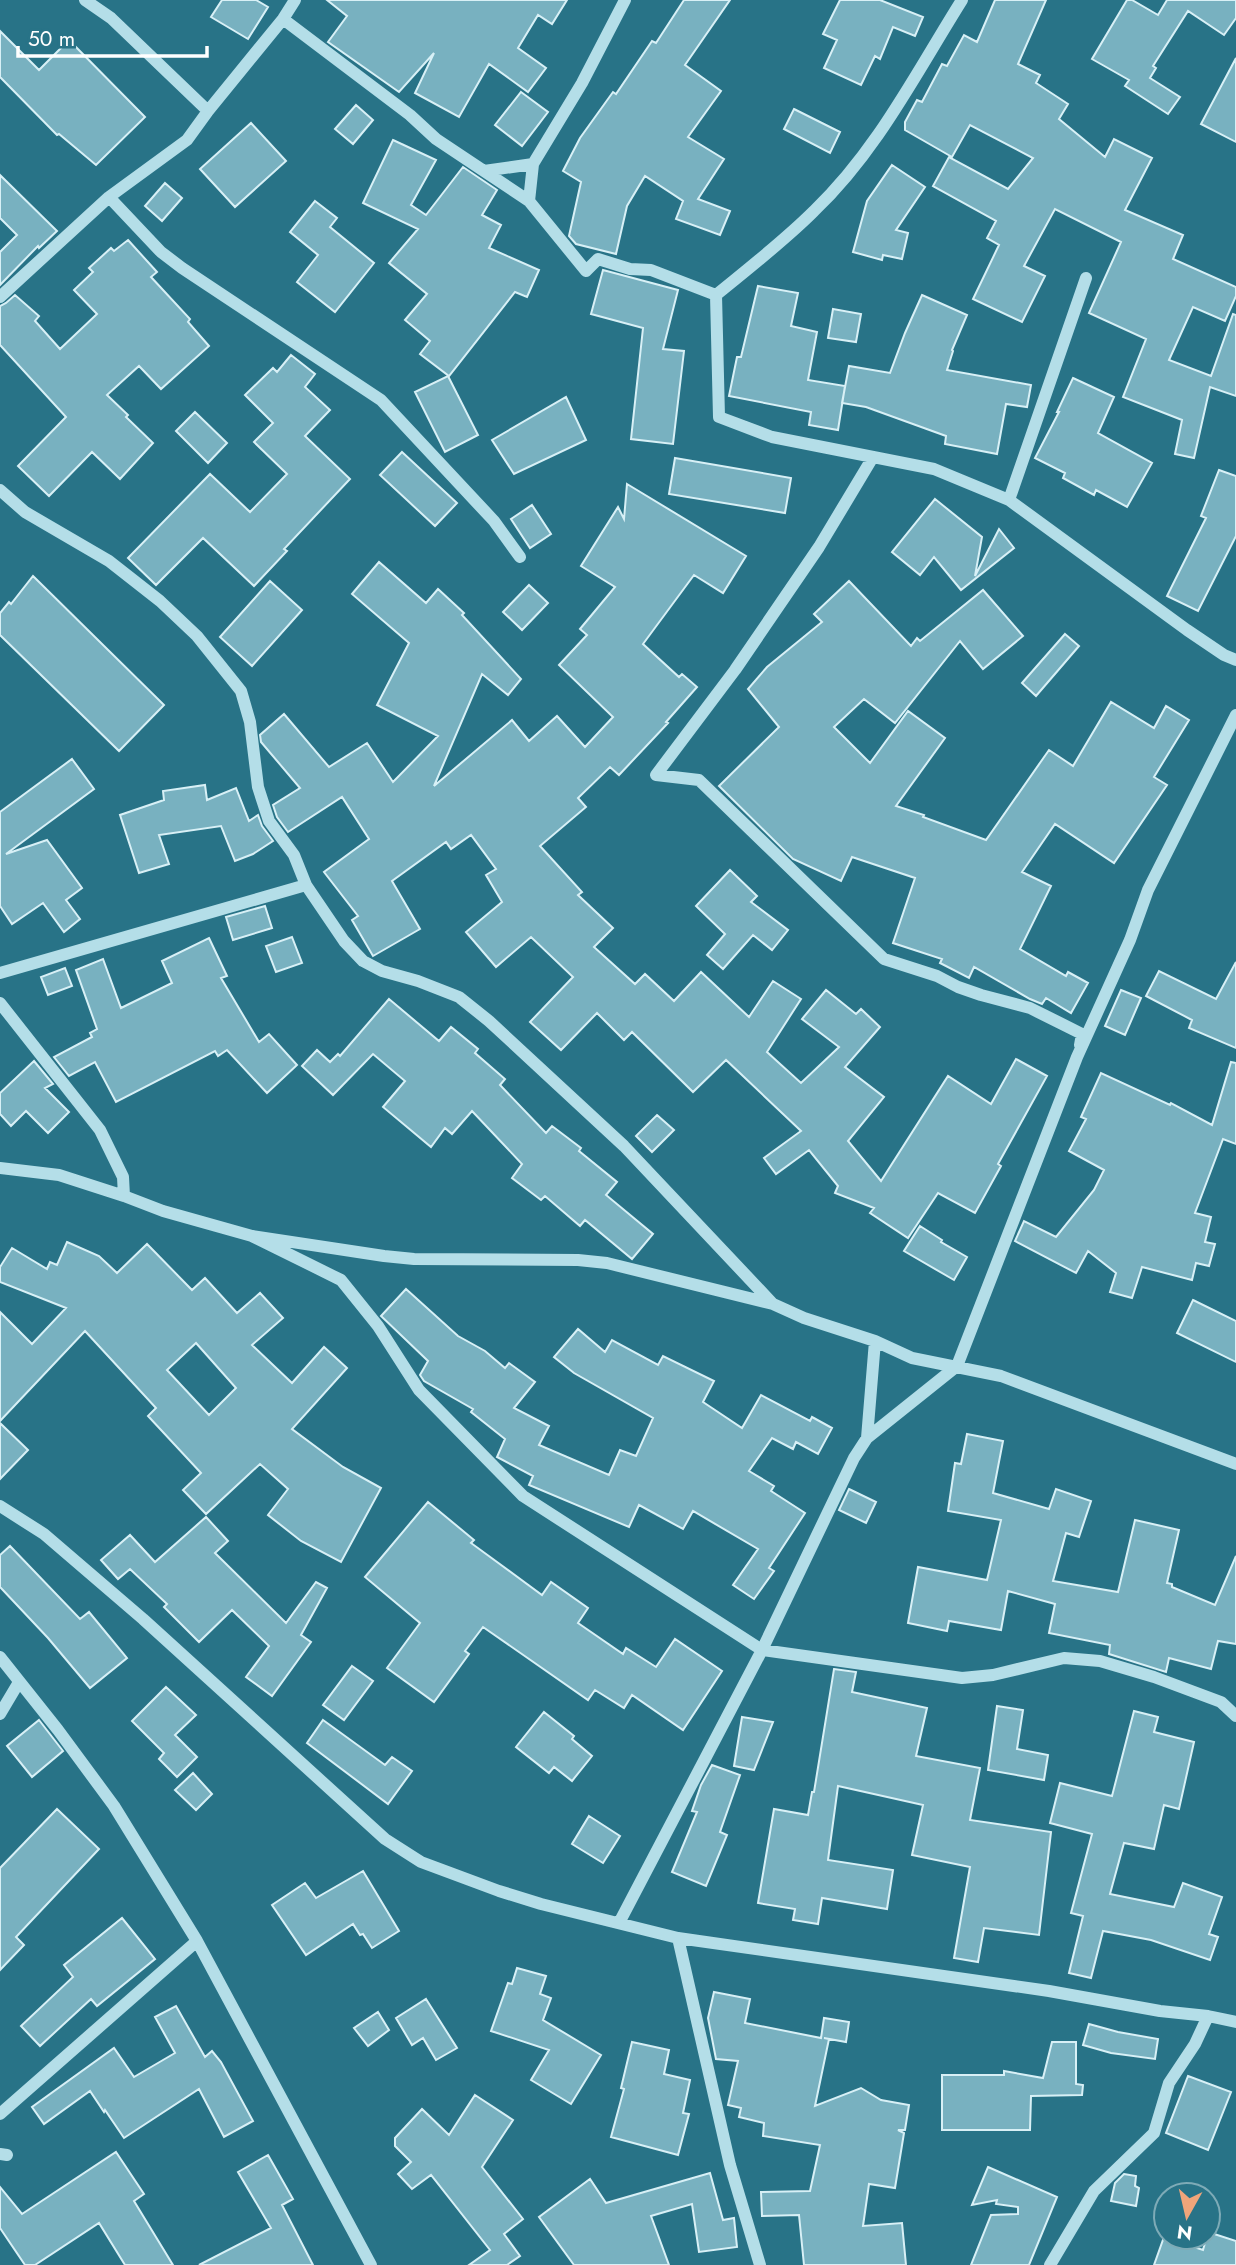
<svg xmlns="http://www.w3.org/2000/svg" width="1236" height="2265" font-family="Jost,sans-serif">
<rect width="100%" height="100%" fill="#287387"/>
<path fill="#78b1c0" stroke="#d8f0f6" stroke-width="2" fill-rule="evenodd" d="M222,0H256L268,7L248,39L211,17Z
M327,0H567L552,24L538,15L518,48L546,68L528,92L489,64L459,117L415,93L434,53L399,92L328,42L347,16Z
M684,0H730L685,65L721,91L688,137L724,159L698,199L730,211L720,235L676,219L683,201L645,176L627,206L616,254L576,244L569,236L581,182L563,171L580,138L613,92L616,94L652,41L656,43Z
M840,0H880L923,17L915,36L893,27L880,59L875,56L861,85L824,68L837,40L823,34Z
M995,0H1046L1018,64L1040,75L1036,83L1068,104L1059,119L1105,157L1114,139L1152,158L1125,210L1183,235L1173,259L1236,287V296L1225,321L1193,307L1169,360L1211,376L1233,314L1236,315V396L1210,387L1194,458L1175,454L1182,420L1123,397L1146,339L1089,313L1121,242L1055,209L1024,266L1045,276L1022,322L973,299L999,245L987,238L996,221L933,186L949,157L1008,189L1033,158L970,125L952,157L905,130V122L917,100L922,102L942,64L947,66L964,35L977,42Z
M1127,0H1132L1158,15L1167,0H1236V18L1224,35L1188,11L1153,66L1156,68L1150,78L1180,97L1168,114L1125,86L1129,80L1092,59Z
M0,31L39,70L69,40L145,117L96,165L59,134L57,135L0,77Z
M1236,58V142L1201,124Z
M521,92L548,112L522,146L495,125Z
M356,105L373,120L353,144L335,129Z
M794,109L840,132L830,153L784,129Z
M251,123L286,161L235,207L200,169Z
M393,140L436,160L411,205L426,215L463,167L497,190L482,215L501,225L489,248L539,270L527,297L515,292L449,376L420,354L430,341L405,320L427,294L389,263L418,229L363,203Z
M892,165L925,187L896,230L908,233L902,259L883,255L882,260L853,252L867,201Z
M0,175L57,231L39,248L38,246L0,285V252L17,235L0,218Z
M165,183L182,198L162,221L145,206Z
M315,201L337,218L330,227L374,263L335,312L297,282L318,255L290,232Z
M128,240L157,272L151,277L190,319L188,322L209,346L161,389L139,366L107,395L128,415L126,417L153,443L120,479L92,452L49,496L18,466L66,417L0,345V306L6,303L15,295L39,316L35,321L60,349L97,314L74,290L93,272L89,268L111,248L114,251Z
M603,270L678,290L663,349L684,351L673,444L631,439L643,328L591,314Z
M758,286L798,293L791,326L817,332L808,380L845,386L838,430L809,425L811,412L729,396L737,357H741Z
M922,295L967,315L952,350L953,351L947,370L1031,385L1027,407L1006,404L997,454L945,444L946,436L866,407L842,403L849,366L890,373L905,333Z
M833,309L861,314L856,342L828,338Z
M291,355L315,374L305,387L330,410L305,436L350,479L284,549L287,551L254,586L203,538L156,585L128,558L210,474L250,512L287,474L254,442L273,423L245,395L273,368L277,372Z
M448,376L478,435L445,452L415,392Z
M1073,378L1114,397L1098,433L1152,463L1127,507L1096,490L1094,495L1063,478L1065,473L1035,458L1059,412H1057Z
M566,397L586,440L514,474L492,440Z
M195,412L227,443L208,463L176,431Z
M402,452L457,503L435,526L380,475Z
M675,458L791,478L785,513L669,494Z
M1219,470L1236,476V536L1198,611L1167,596L1206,518L1201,516Z
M627,484L746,556L723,593L694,575L643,644L679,677L682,674L697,687L666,722L668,723L619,775L610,767L578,798L586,807L540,846L582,892L578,895L613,928L594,947L635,984L645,974L674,1001L701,972L749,1017L773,981L801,999L767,1052L801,1083L839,1047L802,1019L826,990L856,1014L861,1009L880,1027L845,1067L884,1097L848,1141L881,1181L948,1076L991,1104L1016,1059L1047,1076L998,1164L1001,1166L975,1213L938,1193L908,1238L870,1213L874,1208L835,1193L838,1186L809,1150L776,1174L764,1158L801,1131L726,1060L693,1092L632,1032L624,1040L597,1013L561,1050L530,1022L573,977L531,937L496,967L466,932L502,902L486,875L496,869L471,835L451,849L446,842L392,881L420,929L373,956L352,920L358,916L324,872L369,839L342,797L288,832L277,817L273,805L300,788L261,742L260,735L284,714L329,767L367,743L393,782L438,736L377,705L409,643L352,594L379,562L426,603L438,589L464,613L462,615L521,679L508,695L482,674L434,786L512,720L529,741L557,716L585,747L613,717L559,665L587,635L580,629L615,587L581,566L618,507L624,519Z
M935,499L982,537L975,576L999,529L1014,548L961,590L934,557L920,575L892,552Z
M532,505L551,534L530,548L511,519Z
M33,576L164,705L119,751L0,635V613L9,602L11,604Z
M270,581L302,610L252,666L220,637Z
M849,581L911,646L917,638L920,641L983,590L1023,636L983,669L960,641L895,723L864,699L834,727L870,763L908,711L945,738L896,806L924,815L923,817L986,840L1049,750L1073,766L1111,702L1154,728L1166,706L1189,720L1154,777L1167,785L1114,863L1055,824L1022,872L1051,886L1020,949L1066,976L1068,972L1088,983L1071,1013L1046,998L1042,1004L1030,999L974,967L969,978L940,963L942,959L893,943L915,878L852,857L841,881L793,859L719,786L779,727L748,689L767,667L822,622L814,614Z
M529,585L548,603L522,630L503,612Z
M1065,634L1079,646L1036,696L1022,683Z
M72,759L94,789L6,854L47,840L82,888L66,900L80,919L64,932L43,903L12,924L0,906V812Z
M205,785L207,800L236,788L249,821L258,815L262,826L273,841L253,854L235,861L221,826L159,835L169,864L139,873L120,815L164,800L163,791Z
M730,870L757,896L751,902L788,930L772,950L753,935L723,969L707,955L725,934L696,906Z
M265,906L272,928L233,940L226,917Z
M292,937L302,963L276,972L266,946Z
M209,938L227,976L221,978L259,1042L269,1034L297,1065L267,1093L227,1050L218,1056L215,1051L116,1102L95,1062L69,1076L54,1057L92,1037L90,1033L97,1029L76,970L103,959L121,1008L172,983L162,961Z
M1236,962V1048L1189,1028L1192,1020L1146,996L1159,971L1216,999Z
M65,968L72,986L48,995L41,977Z
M1121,990L1141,998L1125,1035L1105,1026Z
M389,999L439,1041L451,1027L478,1049L475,1053L505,1079L500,1085L546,1133L552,1126L581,1148L579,1151L617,1182L606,1195L653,1234L632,1259L585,1220L580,1226L545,1196L541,1200L512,1178L522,1164L472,1111L452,1134L445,1128L431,1147L383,1107L405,1081L373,1054L333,1095L302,1066L317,1050L330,1062L338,1054L340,1056Z
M34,1061L53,1084L45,1088L69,1112L48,1133L26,1111L11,1126L0,1114V1093Z
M1231,1062L1236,1063V1144L1223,1139L1195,1213L1211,1217L1205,1242L1215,1244L1209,1266L1196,1263L1192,1280L1142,1267L1132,1298L1110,1292L1116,1273L1088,1251L1076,1273L1015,1241L1024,1221L1056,1237L1094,1190L1104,1170L1069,1151L1086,1119L1081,1117L1101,1073L1170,1105L1171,1103L1212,1125Z
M657,1115L674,1130L652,1152L636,1136Z
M920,1226L942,1240L941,1242L967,1257L954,1280L904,1251Z
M67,1242L99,1256L117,1273L147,1244L192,1290L205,1278L237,1313L260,1293L283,1318L252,1345L292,1383L324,1347L347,1368L292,1429L343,1467L381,1488L341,1562L301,1541L268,1515L288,1489L260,1464L206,1514L183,1490L201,1473L148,1416L156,1408L85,1331L0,1421V1312L32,1344L66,1308L0,1282V1267L12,1248L47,1269L50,1262L57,1265ZM196,1343L236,1388L209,1415L167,1370Z
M406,1289L458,1336L485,1351L505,1368L509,1363L535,1382L514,1408L549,1426L539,1445L609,1475L620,1450L636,1456L653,1418L574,1373L554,1357L578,1329L605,1352L612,1340L658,1365L663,1356L714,1381L703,1402L742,1428L761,1395L810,1421L812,1417L832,1428L818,1454L796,1442L793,1449L772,1438L749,1471L774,1486L771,1491L805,1513L769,1568L774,1571L754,1599L733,1585L758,1549L693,1511L683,1529L639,1505L629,1527L529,1485L533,1476L497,1457L505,1439L471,1412L473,1409L424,1381L420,1375L428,1361L381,1316Z
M1193,1300L1236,1321V1362L1177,1333Z
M0,1423L28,1450L0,1479Z
M967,1434L1003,1441L993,1493L1049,1509L1056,1489L1091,1501L1079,1537L1066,1533L1053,1581L1118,1592L1135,1520L1179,1530L1167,1583L1172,1584V1587L1215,1605L1236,1556V1644L1218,1641L1211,1669L1169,1658L1166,1672L1109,1654L1110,1645L1049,1633L1055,1604L1008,1591L1001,1630L949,1621L947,1631L908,1623L918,1567L987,1580L1001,1520L948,1511L955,1463L961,1464Z
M849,1489L876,1502L866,1523L839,1510Z
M428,1502L474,1540L471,1543L542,1595L551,1582L588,1608L578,1623L623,1654L626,1648L656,1667L675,1639L722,1671L683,1730L632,1695L624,1708L595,1690L588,1700L483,1627L465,1651L469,1654L434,1702L387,1668L420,1623L365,1577Z
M206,1517L228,1541L215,1553L286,1623L316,1582L327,1588L301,1635L311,1642L272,1696L246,1677L269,1646L232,1610L199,1642L164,1607L167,1604L130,1569L118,1579L101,1560L130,1535L155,1562Z
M10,1546L80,1619L89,1612L127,1658L90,1688L48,1638L0,1587V1555Z
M352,1666L373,1681L344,1720L323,1705Z
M834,1669L856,1672L852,1692L927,1708L916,1756L980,1768L970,1820L1051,1832L1039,1935L984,1928L978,1962L954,1958L970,1867L912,1855L923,1805L838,1786L828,1860L893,1870L887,1909L822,1898L818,1924L793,1920L795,1909L758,1903L774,1809L808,1815L812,1792H814Z
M166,1687L196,1715L175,1735L197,1757L177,1777L159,1759L164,1753L132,1721Z
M997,1706L1023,1710L1017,1749L1048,1755L1044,1780L988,1770Z
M1134,1711L1158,1717L1154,1732L1194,1742L1179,1809L1164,1805L1154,1849L1124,1843L1110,1894L1174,1907L1183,1883L1222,1897L1209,1934L1218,1937L1210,1960L1151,1940L1103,1931L1091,1978L1069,1973L1083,1916L1071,1913L1092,1834L1050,1823L1060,1783L1112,1796Z
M544,1712L574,1736L572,1739L592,1756L572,1781L554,1767L549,1773L516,1747Z
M742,1717L773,1722L754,1770L734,1766Z
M39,1720L63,1751L32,1777L7,1746Z
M323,1720L385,1765L392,1757L412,1771L388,1804L307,1743Z
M712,1765L740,1775L720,1832L727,1835L706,1886L672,1872L697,1812L692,1811L701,1785Z
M193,1773L212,1794L196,1810L175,1790Z
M57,1809L99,1849L16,1937L24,1945L0,1970V1868Z
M589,1816L620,1836L603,1863L572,1844Z
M363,1871L399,1931L372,1948L363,1934L360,1935L353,1924L306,1955L272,1905L305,1883L316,1898Z
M122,1918L155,1959L97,2006L91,1999L40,2046L21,2026L73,1977L64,1965Z
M517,1968L546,1976L540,1994L551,1998L543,2020L601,2055L571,2104L531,2080L549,2050L491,2031L508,1983L512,1984Z
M714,1992L750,1999L745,2023L821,2038L824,2018L849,2022L846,2042L824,2038L829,2039L815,2106L861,2088L881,2100L909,2105L905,2130H898L904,2133L895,2188L869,2184L863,2226L902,2223L906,2265H804L799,2215L762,2216L761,2192L810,2191L820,2145L763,2136L764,2123L739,2117L741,2108L728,2105L738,2061L716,2059L708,2018Z
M426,1999L457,2048L436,2060L423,2038L412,2045L396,2018Z
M176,2006L205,2057L212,2051L221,2062L253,2121L224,2137L199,2089L124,2138L105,2110L104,2112L90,2091L44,2124L32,2107L114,2048L134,2077L175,2053L155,2017Z
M378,2012L389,2030L368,2046L354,2028Z
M1089,2024L1118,2032L1158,2039L1155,2059L1111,2053L1083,2045Z
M632,2042L669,2050L664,2074L690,2080L683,2113L689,2114L678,2155L611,2137L624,2089L621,2088Z
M1052,2042H1076V2084L1083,2085L1082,2095L1031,2096L1030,2130H942V2075H1004V2071L1043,2078Z
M1188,2076L1231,2092L1208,2150L1166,2133Z
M475,2095L513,2120L482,2167L523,2219L504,2234L520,2256L507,2265H469L490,2250L431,2175L412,2189L398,2174L411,2162L395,2146V2138L422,2109L449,2135Z
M116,2152L144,2194L134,2201L173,2265H125L99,2223L35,2265H25L0,2228V2187L22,2214Z
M268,2155L293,2199L282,2205L313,2265H199L271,2228L238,2172Z
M988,2167L1057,2197L1029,2265H971L991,2215L1018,2214V2207L996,2204L997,2200L972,2205Z
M710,2173L723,2220L734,2218L737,2247L699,2252L692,2204L651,2216L669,2265H574L539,2217L590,2179L606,2203Z
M1124,2174L1136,2176L1135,2186L1139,2188L1136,2206L1111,2201L1115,2183Z
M1208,2232L1236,2241V2265H1154L1164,2237L1203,2250Z"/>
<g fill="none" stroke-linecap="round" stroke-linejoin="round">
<path stroke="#b4dee8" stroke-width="12" d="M85,0L111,18L208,111
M625,0L582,83L533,164L529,201L586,271L598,259L630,269L651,270L716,295
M283,19L410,115L436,139L484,171L533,164
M484,171L529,201
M109,197L161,252L182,268L381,400L494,521L520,557
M716,295L719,417L772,437L934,469L1009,500L1187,630L1224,655L1236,660
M716,295C749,268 784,241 814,211C877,151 916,73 962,0
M0,297L109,197L187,140L208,111L283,19L295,0
M873,457L819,547L735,670L656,775L699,780L884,959L937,976L958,987L981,995L1030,1008L1082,1034L1080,1045
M0,490L25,512L109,561L160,601L197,636L241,691L250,722L258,787L269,821L294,855L306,885L344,941L363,961L382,971L418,981L459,997L489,1021L624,1146L773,1304L804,1318L875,1341L912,1358L1001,1376L1236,1464
M1009,500L1086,278
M0,973L306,885
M0,1003L100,1130L123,1177L124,1196
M0,1168L59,1175L124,1196L163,1211L252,1236L384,1256L414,1259L578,1260L607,1263L773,1304
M252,1236L341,1280L378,1326L419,1390L523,1496L762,1650L962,1678L993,1675L1064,1658L1100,1661L1154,1677L1221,1702L1236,1716
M867,1438L875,1341
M0,1506L44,1534L143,1619L385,1839L421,1862L499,1891L541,1904L678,1938L1049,1991L1160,2011L1208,2016L1236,2022
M0,1657L58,1730L114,1806L197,1941L371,2265
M0,1714L19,1682
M619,1923L762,1650L854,1458L867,1438L957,1366L1077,1057L1130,940L1148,890L1236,715
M678,1938L730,2165L760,2265
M0,2114L197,1941
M0,2154L7,2155
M1050,2265L1094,2191L1154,2133L1169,2083L1195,2044L1208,2016"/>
</g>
<g transform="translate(1187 2216) rotate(188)"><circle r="33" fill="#287387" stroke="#7eabb7" stroke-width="2"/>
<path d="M0-5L12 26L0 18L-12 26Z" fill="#f0a57a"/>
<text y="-10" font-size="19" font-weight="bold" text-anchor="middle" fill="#ffffff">N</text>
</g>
<path d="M18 46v10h189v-10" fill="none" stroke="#ffffff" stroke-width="3.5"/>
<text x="28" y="46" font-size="21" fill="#ffffff" stroke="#287387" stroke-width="5" paint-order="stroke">50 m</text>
</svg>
